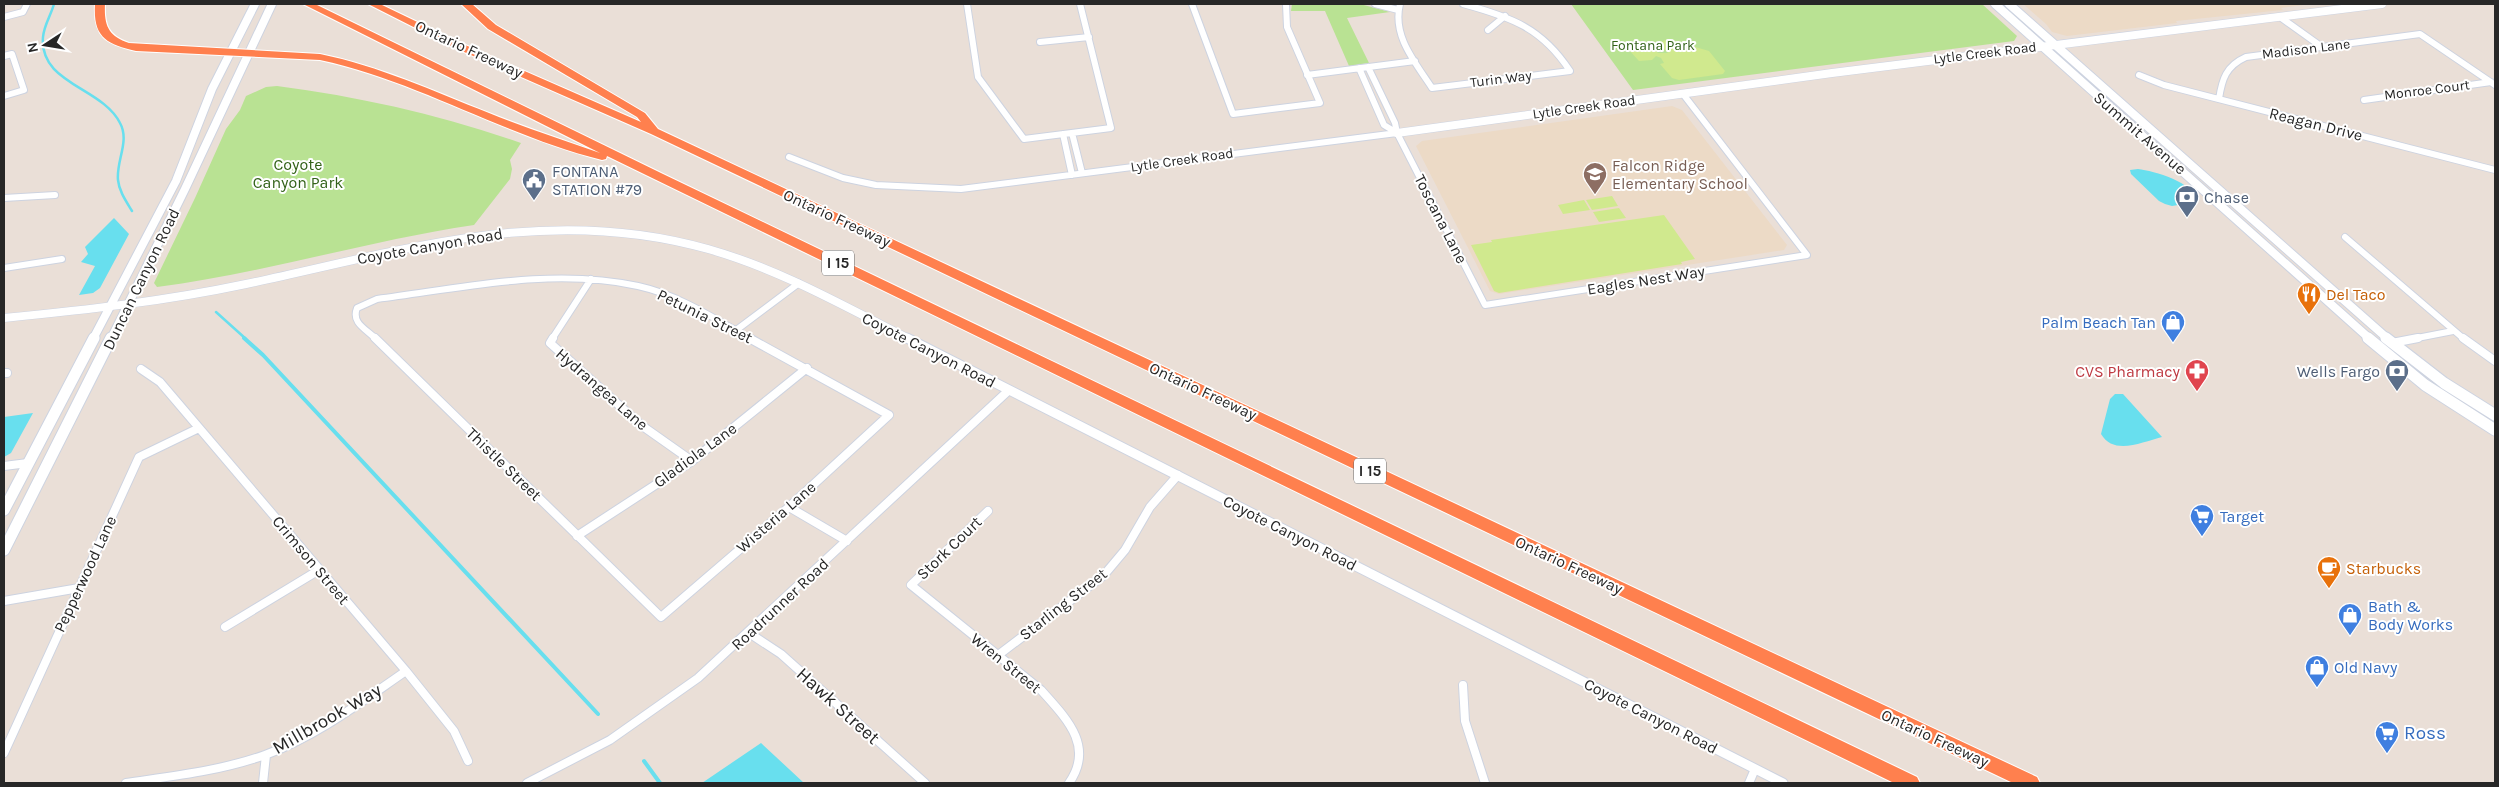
<svg xmlns="http://www.w3.org/2000/svg" width="2499" height="787" font-family="Karla,sans-serif">
<rect width="100%" height="100%" fill="#eadfd7"/>
<path fill="#ecdac6" d="M2023,4H2312L2281,8L2283,10L2176,21L2177,23L2067,36L2052,32L2046,24Z
M1672,106L1682,110L1787,245L1784,250L1499,294L1490,291L1416,146L1422,141Z"/>
<path fill="#b9e293" d="M1292,4H1360L1390,12L1347,18L1369,63L1349,66L1325,11H1291Z
M1571,4H1982L2017,36L2014,41L1633,90Z
M277,86C361,97 441,115 521,143L510,160L512,169L510,179L474,225C367,241 264,273 157,287L154,283L195,198L226,129L240,110L246,96L266,87Z"/>
<path fill="#d0e98e" d="M1668,39L1709,51L1725,71L1723,74L1679,80L1672,78L1660,64L1664,63L1661,58L1656,56L1652,60L1639,61L1629,50L1630,44C1640,38 1652,45 1658,53H1668L1659,43Z
M1612,196L1618,206L1592,210L1586,200Z
M1584,200L1590,210L1563,214L1558,205Z
M1619,208L1626,218L1599,222L1593,212Z
M1664,215L1695,259L1681,262L1682,264L1499,293L1494,291L1471,245L1492,242L1491,240Z"/>
<path fill="#68dfee" d="M2138,169C2154,171 2195,182 2197,202L2172,206L2165,204L2159,201L2131,174L2130,170Z
M114,218L129,234L100,288L93,293L79,295L95,266L81,262L88,254L85,247Z
M2115,394H2123L2162,437C2142,442 2114,456 2101,434L2110,399Z
M33,413L11,453L4,457V417Z
M761,743L804,783H702Z"/>
<g fill="none" stroke-linecap="round" stroke-linejoin="round">
<path stroke="#68dfee" stroke-width="2.5" d="M54,4C51,15 44,25 43,37C39,84 102,87 120,123C130,141 116,161 118,180C119,191 126,201 132,211
M216,312L246,339"/>
<path stroke="#68dfee" stroke-width="4" d="M244,338L263,355L598,714
M644,761L660,783"/>
<g stroke="#cdd3e0" stroke-width="8">
<path id="minor-far1" d="M967,4L978,77L1024,139L1111,128L1080,4
M1192,4L1233,114L1320,103L1287,27L1286,4
M1375,4L1398,10
M1400,4C1392,36 1415,62 1432,88L1570,71C1542,28 1511,17 1463,4
M4,17L23,12L27,4
M2280,17L2322,47
M1488,30L1505,16
M1040,42L1089,37
M4,56L12,54L24,90L4,96
M1368,67L1395,123L1397,133L1485,305L1807,255L1683,94
M1359,68L1384,125L1397,133
M1307,75L1415,61
M2139,75L2164,85L2495,170
M2219,99C2222,79 2226,66 2246,57L2420,34L2495,85
M2364,100L2491,82
M1072,133L1082,173
M1063,134L1072,175
M789,157L843,178L876,185L961,189L1397,133
M4,198L55,195
M2345,237L2464,339
M4,268L62,259
M735,331L799,283
M376,339C366,329 351,323 357,308L377,299C463,288 552,267 638,286C679,295 715,319 751,339
M552,339L591,279
M2412,339L2453,331"/>
</g>
<g stroke="#cdd3e0" stroke-width="10">
<path id="minor" d="M375,338L661,617L789,507L889,415L749,338
M553,338L550,343L641,425L692,461
M2463,338L2495,361
M2392,343L2418,338
M141,369L160,382L406,671L454,731L468,761
M4,373H7
M4,466L28,463
M789,507L847,541
M988,511L911,585L1041,690C1066,718 1095,746 1069,783
M577,536L692,461L807,368
M4,601L79,588
M225,627L319,570
M749,633L781,654L925,783
M997,656L1104,575L1125,550L1150,507L1178,475
M1463,685L1465,721L1485,783
M4,753L139,457L199,428
M126,783C173,776 220,771 265,755C317,736 361,702 406,671
M263,783L266,755
M527,783L610,740L698,678L1008,391
M1749,783L1755,769"/>
</g>
<g stroke="#cdd3e0" stroke-width="9">
<path id="tertiary-far1" d="M1397,133L1832,73L2382,4
M4,318C85,310 166,301 246,284C403,251 546,203 708,249C779,269 844,306 909,339"/>
</g>
<g stroke="#cdd3e0" stroke-width="11">
<path id="tertiary" d="M907,338L1783,783"/>
</g>
<g stroke="#cdd3e0" stroke-width="10">
<path id="secondary-far1" d="M1995,4L2370,339
M2009,4L2388,339
M93,339L176,181L212,89L255,4
M111,339L185,189L272,4"/>
</g>
<g stroke="#cdd3e0" stroke-width="13">
<path id="secondary" d="M2368,338L2425,385L2495,430
M2386,338L2444,383L2495,415
M4,510L94,338
M4,550L111,338"/>
</g>
<g stroke="#fff" stroke-width="2">
<path id="motorway" d="M95,4H105C104,25 108,36 129,43L320,54C379,66 433,91 489,113C526,128 563,140 600,153L303,4H315L663,174L1917,777L1920,783H1894L607,156L606,159L602,160C505,136 418,81 320,60L136,51C106,44 93,37 95,4Z
M368,4H380L463,44L641,122L637,117L488,29L461,4H472L496,25L645,113L658,129L2037,777L2040,783H2013L651,134L455,48Z"/>
</g>
<use href="#minor-far1" stroke="#fff" stroke-width="6"/>
<use href="#minor" stroke="#fff" stroke-width="8"/>
<use href="#tertiary-far1" stroke="#fff" stroke-width="8"/>
<use href="#tertiary" stroke="#fff" stroke-width="9"/>
<use href="#secondary-far1" stroke="#fff" stroke-width="8"/>
<use href="#secondary" stroke="#fff" stroke-width="11"/>
<use href="#motorway" fill="#ff804e" fill-rule="evenodd"/>
</g>
<defs>
<g id="school-pin" transform="scale(1.25)"><path d="M0 17L-7.5 6A9.5 9.5 0 1 1 7.5 6Z" fill="#8d6e63" stroke="#fff"/><path d="M0-5L7-2L0 1L-7-2ZM-4 1L0 2.5L4 1V4Q0 6-4 4Z" fill="#fff"/></g>
<g id="civic-pin" transform="scale(1.25)"><path d="M0 17L-7.5 6A9.5 9.5 0 1 1 7.5 6Z" fill="#5c6f8a" stroke="#fff"/><path d="M-.6-6.5H3V-4.5H.6V-3L4-1V1h2V6H-6V1h2V-1L-.6-3ZM-1.2 2.5V6h2.4V2.5Z" fill="#fff"/></g>
<g id="bank-pin" transform="scale(1.25)"><path d="M0 17L-7.5 6A9.5 9.5 0 1 1 7.5 6Z" fill="#5c6f8a" stroke="#fff"/><path d="M-6-4H6V4H-6ZM0-2.3a2.3 2.3 0 1 0 0 4.6a2.3 2.3 0 1 0 0-4.6Z" fill="#fff"/></g>
<g id="restaurant-pin" transform="scale(1.25)"><path d="M0 17L-7.5 6A9.5 9.5 0 1 1 7.5 6Z" fill="#e8710a" stroke="#fff"/><path d="M-5-6h1v4h1v-4h1v4h1v-4h1v5L-1.5 .5V6h-2V.5L-5-1ZM5-6V6H3V1.5H1.5Q1.5-4 5-6Z" fill="#fff"/></g>
<g id="shop-pin" transform="scale(1.25)"><path d="M0 17L-7.5 6A9.5 9.5 0 1 1 7.5 6Z" fill="#3f7fe0" stroke="#fff"/><path d="M-5-2.5h2.3a2.7 3.5 0 0 1 5.4 0H5L5.5 6h-11ZM-1.5-2.5h3a1.5 2.3 0 0 0-3 0Z" fill="#fff"/></g>
<g id="pharmacy-pin" transform="scale(1.25)"><path d="M0 17L-7.5 6A9.5 9.5 0 1 1 7.5 6Z" fill="#e0444e" stroke="#fff"/><path d="M-2-6h4v4h4v4h-4v4h-4v-4h-4v-4h4Z" fill="#fff"/></g>
<g id="supermarket-pin" transform="scale(1.25)"><path d="M0 17L-7.5 6A9.5 9.5 0 1 1 7.5 6Z" fill="#3f7fe0" stroke="#fff"/><path d="M-6-5.5h2.5l.6 2H6L4.5 2H-2.5L-4.4-4H-6ZM-1.5 3.2a1.3 1.3 0 1 0 .1 0ZM3 3.2a1.3 1.3 0 1 0 .1 0Z" fill="#fff"/></g>
<g id="cafe-pin" transform="scale(1.25)"><path d="M0 17L-7.5 6A9.5 9.5 0 1 1 7.5 6Z" fill="#e8710a" stroke="#fff"/><path d="M-5.5-4.5H6V0H3Q3 3.5 0 3.5H-2.5Q-5.5 3.5-5.5 0ZM3-3.2v2h1.7v-2ZM-6 4.5H4V6H-6Z" fill="#fff"/></g>
</defs>
<g fill-rule="evenodd">
<use href="#school-pin" x="1595" y="174"/>
<use href="#civic-pin" x="534" y="180"/>
<use href="#bank-pin" x="2187" y="197"/>
<use href="#restaurant-pin" x="2309" y="294"/>
<use href="#shop-pin" x="2173" y="322"/>
<use href="#pharmacy-pin" x="2197" y="371"/>
<use href="#bank-pin" x="2397" y="371"/>
<use href="#supermarket-pin" x="2202" y="516"/>
<use href="#cafe-pin" x="2329" y="568"/>
<use href="#shop-pin" x="2350" y="615"/>
<use href="#shop-pin" x="2317" y="667"/>
<use href="#supermarket-pin" x="2387" y="733"/>
</g>
<g text-anchor="middle" dominant-baseline="central" stroke-width="4" stroke-linejoin="round" paint-order="stroke">
<g font-size="14" fill="#326218" stroke="#fff">
<text x="1653" y="45">Fontana Park</text>
</g>
<g font-size="14" fill="#272727" stroke="#fff">
<text transform="translate(2306 49) rotate(-7)">Madison Lane</text>
<text transform="translate(1985 53) rotate(-7)">Lytle Creek Road</text>
<text transform="translate(1501 79) rotate(-7)">Turin Way</text>
<text transform="translate(2427 90) rotate(-7)">Monroe Court</text>
<text transform="translate(1584 107) rotate(-8)">Lytle Creek Road</text>
<text transform="translate(1182 160) rotate(-8)">Lytle Creek Road</text>
</g>
<g fill="#fff" stroke="#686868" stroke-width="1">
<rect x="822" y="250.5" width="32" height="25" rx="4"/>
<rect x="1354" y="458.5" width="32" height="25" rx="4"/>
</g>
<g font-size="15" font-weight="bold" fill="#272727">
<text x="838" y="263">I 15</text>
<text x="1370" y="471">I 15</text>
</g>
<g font-size="16" fill="#272727" stroke="#fff">
<text transform="translate(469 49) rotate(25)">Ontario Freeway</text>
<text transform="translate(2316 124) rotate(14)">Reagan Drive</text>
<text transform="translate(2140 133) rotate(41)">Summit Avenue</text>
<text transform="translate(837 218) rotate(25)">Ontario Freeway</text>
<text transform="translate(1441 219) rotate(63)">Toscana Lane</text>
<text transform="translate(430 246) rotate(-10)">Coyote Canyon Road</text>
<text transform="translate(141 279) rotate(-64)">Duncan Canyon Road</text>
<text transform="translate(1646 280) rotate(-9)">Eagles Nest Way</text>
<text transform="translate(705 316) rotate(26)">Petunia Street</text>
<text transform="translate(929 350) rotate(27)">Coyote Canyon Road</text>
<text transform="translate(602 389) rotate(41)">Hydrangea Lane</text>
<text transform="translate(1203 391) rotate(25)">Ontario Freeway</text>
<text transform="translate(695 455) rotate(-36)">Gladiola Lane</text>
<text transform="translate(504 464) rotate(44)">Thistle Street</text>
<text transform="translate(776 517) rotate(-41)">Wisteria Lane</text>
<text transform="translate(1290 533) rotate(27)">Coyote Canyon Road</text>
<text transform="translate(949 548) rotate(-44)">Stork Court</text>
<text transform="translate(311 560) rotate(50)">Crimson Street</text>
<text transform="translate(1569 565) rotate(25)">Ontario Freeway</text>
<text transform="translate(85 574) rotate(-65)">Pepperwood Lane</text>
<text transform="translate(780 604) rotate(-43)">Roadrunner Road</text>
<text transform="translate(1063 604) rotate(-38)">Starling Street</text>
<text transform="translate(1006 663) rotate(39)">Wren Street</text>
<text transform="translate(1651 716) rotate(27)">Coyote Canyon Road</text>
<text transform="translate(1935 738) rotate(25)">Ontario Freeway</text>
</g>
<g font-size="16" fill="#326218" stroke="#fff">
<text x="298" y="164">Coyote<tspan x="298" dy="18">Canyon Park</tspan></text>
</g>
<g font-size="16" fill="#785e54" stroke="#fff" text-anchor="start">
<text x="1612" y="165">Falcon Ridge<tspan x="1612" dy="18">Elementary School</tspan></text>
</g>
<g font-size="16" fill="#4e5e75" stroke="#fff" text-anchor="start">
<text x="552" y="171">FONTANA<tspan x="552" dy="18">STATION #79</tspan></text>
<text x="2204" y="197">Chase</text>
<text x="2380" y="371" text-anchor="end">Wells Fargo</text>
</g>
<g font-size="16" fill="#c56008" stroke="#fff" text-anchor="start">
<text x="2326" y="294">Del Taco</text>
<text x="2346" y="568">Starbucks</text>
</g>
<g font-size="16" fill="#366cbe" stroke="#fff" text-anchor="start">
<text x="2156" y="322" text-anchor="end">Palm Beach Tan</text>
<text x="2220" y="516">Target</text>
<text x="2368" y="606">Bath &amp;<tspan x="2368" dy="18">Body Works</tspan></text>
<text x="2334" y="667">Old Navy</text>
</g>
<g font-size="16" fill="#be3a42" stroke="#fff" text-anchor="end">
<text x="2180" y="371">CVS Pharmacy</text>
</g>
<g font-size="19" fill="#272727" stroke="#fff">
<text transform="translate(838 706) rotate(42)">Hawk Street</text>
<text transform="translate(327 719) rotate(-30)">Millbrook Way</text>
</g>
<g font-size="19" fill="#366cbe" stroke="#fff" text-anchor="start">
<text x="2404" y="733">Ross</text>
</g>
</g>
<rect width="2499" height="787" fill="none" stroke="#272727" stroke-width="10"/>
<g transform="translate(45 45) rotate(258)" stroke="#ffffff" stroke-width="4" paint-order="stroke">
<path d="M0-4L9 19L0 12L-9 19Z" fill="#272727"/>
<text y="-8" font-size="14" font-weight="bold" text-anchor="middle" fill="#272727">N</text>
</g>
</svg>
